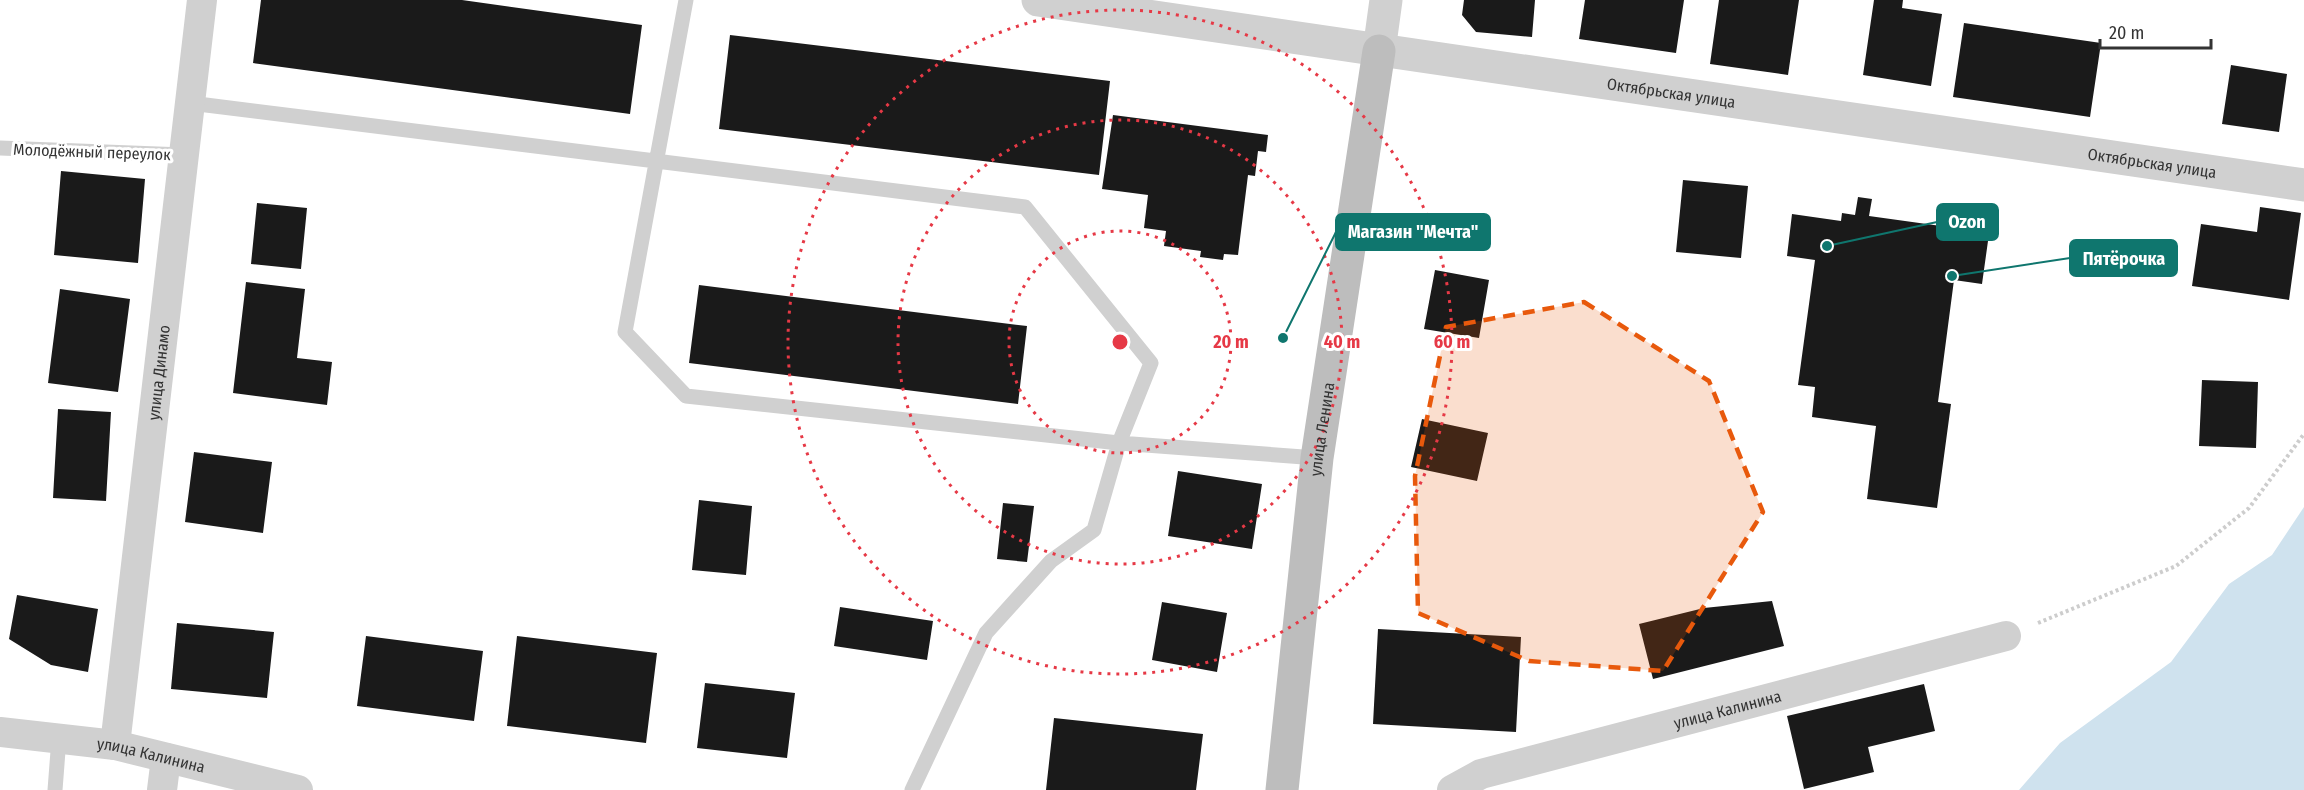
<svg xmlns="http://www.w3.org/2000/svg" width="2304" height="790" font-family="'Fira Sans Condensed',sans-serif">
<rect width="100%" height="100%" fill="#fff"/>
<path fill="#cfe2ee" d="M2304,507V790H2019L2060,743L2171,662L2229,584L2272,555Z"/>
<path fill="#1a1a1a" d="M261,0H462L642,25L630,114L253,63Z
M1464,0H1535L1532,37L1476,32L1462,15Z
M1585,0H1684L1676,53L1579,39Z
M1719,0H1799L1788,75L1710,64Z
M1874,0H1903L1902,8L1942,14L1931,86L1863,75Z
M1964,23L2101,43L2090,117L1953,97Z
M730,35L1110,81L1099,175L719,129Z
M2231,65L2287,74L2279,132L2222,124Z
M1113,115L1268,135L1266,152L1258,151L1255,176L1248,175L1238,255L1224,254L1223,260L1200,257L1201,251L1164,246L1166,231L1144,228L1148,195L1102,189Z
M61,171L145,179L138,263L54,255Z
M1683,180L1748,186L1741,258L1676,252Z
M1858,197L1872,199L1869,216L1941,226L1940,234L1988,241L1982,284L1954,280L1938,402L1951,404L1937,508L1867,499L1876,426L1812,417L1815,387L1798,385L1815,260L1787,256L1792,214L1841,221L1842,213L1855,215Z
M257,203L307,208L301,269L251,264Z
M2260,207L2301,213L2289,300L2192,286L2201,224L2257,232Z
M1435,270L1489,280L1479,338L1424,329Z
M246,282L305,289L297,358L332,362L327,405L233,393Z
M699,285L1027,326L1018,404L689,363Z
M60,289L130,299L118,392L48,383Z
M2202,380L2258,382L2256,448L2199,446Z
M58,409L111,412L106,501L53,498Z
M1422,419L1488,433L1477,481L1411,467Z
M194,452L272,462L263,533L185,522Z
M1178,471L1262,484L1252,549L1168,536Z
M699,500L752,506L746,575L692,570Z
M1003,503L1034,506L1027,562L997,559Z
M17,595L98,609L88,672L51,665L9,639Z
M1772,601L1784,646L1653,679L1639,624L1704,608Z
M1162,602L1227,613L1217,672L1152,660Z
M840,607L933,621L927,660L834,646Z
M177,623L274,632L267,698L171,689Z
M1378,629L1521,637L1516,732L1373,724Z
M366,636L483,651L474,721L357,706Z
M517,636L657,653L646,743L507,726Z
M705,683L795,693L787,758L697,748Z
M1924,684L1935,731L1868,747L1874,772L1804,789L1787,716Z
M1054,718L1203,734L1196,790H1046Z"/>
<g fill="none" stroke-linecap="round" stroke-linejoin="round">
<path stroke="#cdcdcd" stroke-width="4" stroke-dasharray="3 3" stroke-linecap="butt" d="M2038,623L2176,566L2249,508L2304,434"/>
<path stroke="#d0d0d0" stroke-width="15" d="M686,0L625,332L686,396L1119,443L1317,458
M190,103L1025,207L1151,363L1119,443L1094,530L1051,561L986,633L912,790
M0,148L184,155
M55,790L59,738"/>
<g stroke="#d0d0d0" stroke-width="30">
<path id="s1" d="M0,732L115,745L298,790"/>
<path id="s2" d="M115,745L202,0"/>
<path d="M162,790L166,758"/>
<path id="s3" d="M1452,790L1481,774L2006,636"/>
</g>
<g stroke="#d0d0d0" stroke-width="33">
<path id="s4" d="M1038,0L2304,185"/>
<path d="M1379,51L1386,0"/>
</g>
<path stroke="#bdbdbd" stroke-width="33" id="s5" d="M1282,790L1317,458L1379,51"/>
</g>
<path fill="#e8590c" fill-opacity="0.2" stroke="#e8590c" stroke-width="4.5" stroke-dasharray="12 8" stroke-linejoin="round" d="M1584,302L1709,381L1763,512L1663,671L1529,661L1418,613L1415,476L1446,327Z"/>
<g fill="none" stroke="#e63946" stroke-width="3" stroke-dasharray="3 6">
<circle cx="1120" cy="342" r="111"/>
<circle cx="1120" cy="342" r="222"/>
<circle cx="1120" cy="342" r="332"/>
</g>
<g text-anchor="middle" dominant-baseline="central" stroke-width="6" stroke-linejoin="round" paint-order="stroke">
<g font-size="16" fill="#333" stroke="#fff">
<text stroke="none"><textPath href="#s4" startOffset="640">Октябрьская улица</textPath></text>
<text transform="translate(92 152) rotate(2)">Молодёжный переулок</text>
<text stroke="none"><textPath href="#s4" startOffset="1126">Октябрьская улица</textPath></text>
<text stroke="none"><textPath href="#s2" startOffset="375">улица Динамо</textPath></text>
<text stroke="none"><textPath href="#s5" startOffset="363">улица Ленина</textPath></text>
<text stroke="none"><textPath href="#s3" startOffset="288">улица Калинина</textPath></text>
<text stroke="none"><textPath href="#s1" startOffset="153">улица Калинина</textPath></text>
</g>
</g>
<circle cx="1120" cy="342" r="9" fill="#e63946" stroke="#fff" stroke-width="3"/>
<g font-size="18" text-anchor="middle" font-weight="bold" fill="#e63946" stroke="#fff" stroke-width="6" stroke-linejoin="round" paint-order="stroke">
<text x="1231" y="348">20 m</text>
<text x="1342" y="348">40 m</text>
<text x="1452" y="348">60 m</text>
</g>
<path fill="none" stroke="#0f766e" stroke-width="2" d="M1827 246L1937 222M1283 338L1336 232M1952 276L2070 258"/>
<g fill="#0f766e" stroke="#fff" stroke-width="2">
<circle cx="1827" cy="246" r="6"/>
<circle cx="1283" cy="338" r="6"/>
<circle cx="1952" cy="276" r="6"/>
</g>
<g fill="#0f766e" stroke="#0f766e" stroke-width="2">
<rect x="1937" y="204" width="61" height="36" rx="6"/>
<rect x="1336" y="214" width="154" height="36" rx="6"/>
<rect x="2070" y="240" width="107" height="36" rx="6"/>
</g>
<g font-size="18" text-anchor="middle" font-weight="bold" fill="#fff">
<text x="1967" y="228">Ozon</text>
<text x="1413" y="238">Магазин "Мечта"</text>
<text x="2124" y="265">Пятёрочка</text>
</g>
<path d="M2100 39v9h111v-9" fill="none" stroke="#333333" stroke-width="3"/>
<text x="2109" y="39" font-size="18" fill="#333333" stroke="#ffffff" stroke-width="4.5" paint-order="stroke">20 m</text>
</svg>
